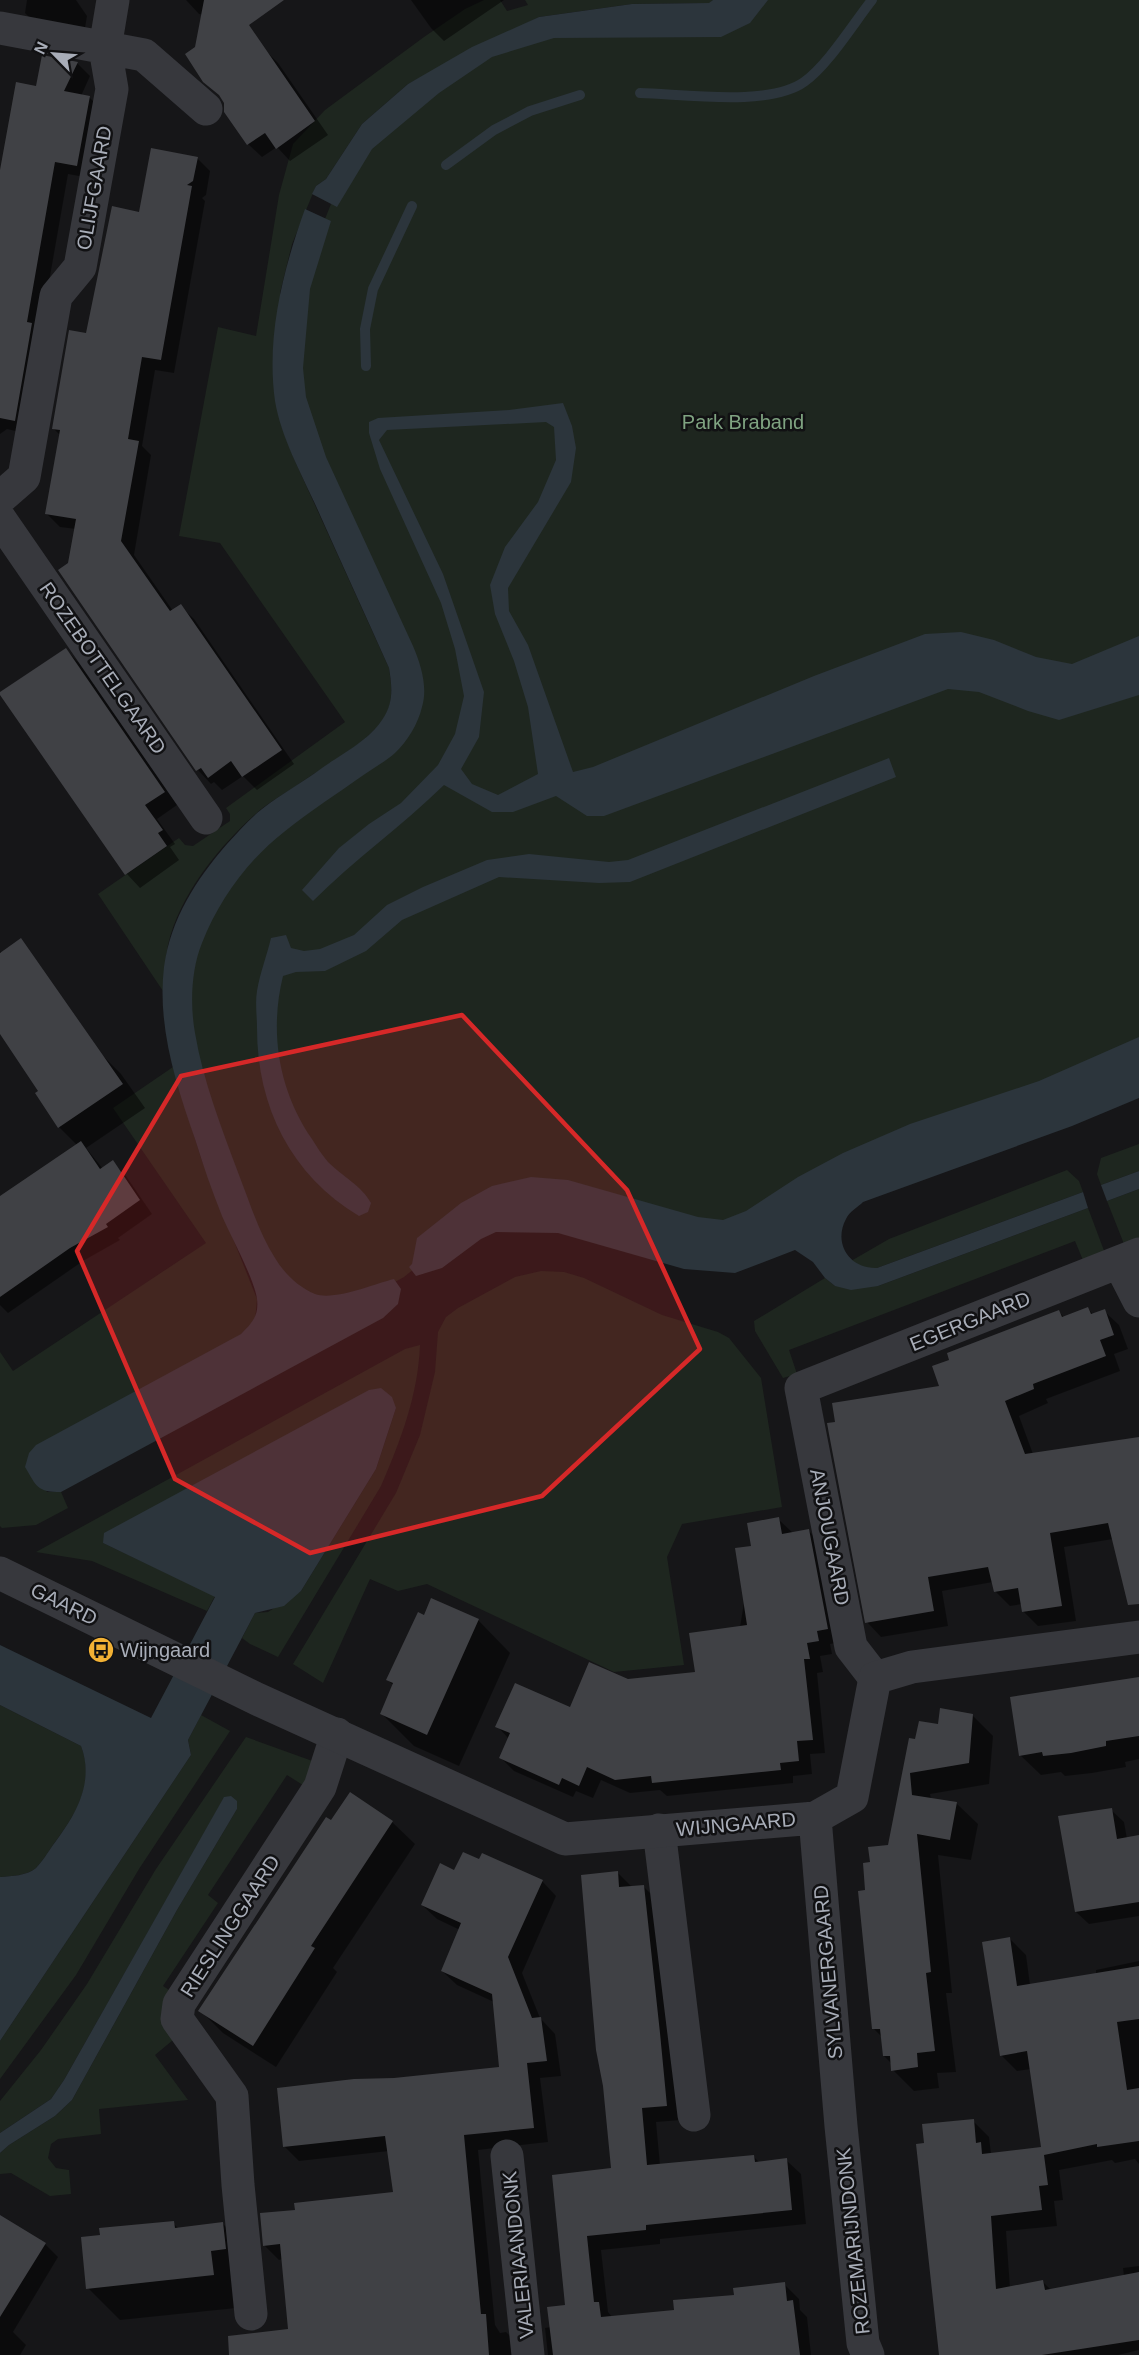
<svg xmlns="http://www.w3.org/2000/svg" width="1139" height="2355" font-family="Helvetica,sans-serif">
<rect width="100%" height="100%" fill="#161618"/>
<path fill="#1e261f" d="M484,0H500L507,11L528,5L525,0H713L710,3L632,4L539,17L408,84L362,124L326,179L316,186L292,244L280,293L281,425L295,461L389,668C392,687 394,704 382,721C366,743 329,764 306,779C291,790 274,799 260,810C221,844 180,893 168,945C165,960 164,975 163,991L98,894L179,838L185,845L193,846L230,821V814L226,808L345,722L220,543L179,536L218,327L256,336L279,195L293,144L325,110L424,37L465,9Z
M756,0H1139V1052L731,1224L533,1198L435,1252L404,1277L321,1323L280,1303L202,1108L185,955L230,863L397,728L414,687L330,472L299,383L305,269L333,199L363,143L491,47Z
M173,1067L201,1158L257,1299L255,1321L241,1334L46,1492H61L68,1508L36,1525L2,1528L0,1526V1352L13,1371L206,1243L113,1108Z
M1139,1144V1171L1101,1185L1097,1174L1101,1158Z
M1067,1170L1079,1181L1083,1192L877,1268L867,1269L851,1261L889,1239Z
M1139,1189V1244L1126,1249L1107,1201Z
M1088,1208L1106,1256L1085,1265L1075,1241L789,1350L797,1374L783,1378L755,1331L754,1321L825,1278L835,1286H878Z
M541,1271L564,1272L584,1278L662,1315L718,1332L729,1338L761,1378L782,1507L682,1524L667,1557L684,1665L614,1672L427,1584L398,1591L370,1579L323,1683L293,1664L396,1493L420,1435L435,1372L438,1332L446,1317L458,1308L515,1277Z
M420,1345C418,1395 401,1440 381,1486L278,1657L250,1644L242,1638L255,1613L268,1612L301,1591L376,1469L396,1408L103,1543L215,1596L207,1611L92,1561L36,1552L405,1349Z
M0,1705L81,1746C96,1784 75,1815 53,1845C48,1852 42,1862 36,1868C26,1876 12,1876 0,1877Z
M201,1715L230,1731L139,1869L76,1975L0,2079V2041L191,1755L188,1740Z
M246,1737L318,1763L306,1787L287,1775L208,1895L218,1903L163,1986L172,1992L173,2040L155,2055L188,2100L99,2109L101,2134L58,2139L51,2144L48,2158L56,2168L69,2170L71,2194L50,2196L11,2173L0,2174V2153L9,2145L55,2116L72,2100L177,1910L237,1809L224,1798L64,2080L51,2099L0,2133V2101L41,2050L87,1984L156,1869Z"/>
<path fill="#2c353c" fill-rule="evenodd" d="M713,0H768L750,23L721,37L554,38L492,57L439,93L372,149L337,207L312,194L316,186L326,179L362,124L408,84L472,47L539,17L632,4L709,3Z
M305,209L331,221L310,289L303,368L306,397L326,457L413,646C421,665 428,687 422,707C418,724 407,742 395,753C386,761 375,767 365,774C338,793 310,811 284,832C247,861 219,900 202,943C191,970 190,1005 195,1033C203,1081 222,1129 239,1175C250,1203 259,1233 275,1258C284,1273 298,1287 315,1294C334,1301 374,1284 394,1279L401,1289L398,1304L383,1318L61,1492C37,1492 37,1487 25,1467L29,1453L36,1445L241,1334C252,1323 259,1316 257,1299C254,1278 231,1237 222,1216C212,1191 203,1165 195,1139C176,1084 157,1026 164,967C171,918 196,880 227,844C238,832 249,819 262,809C281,794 303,782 322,768C342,754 369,740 382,720C394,703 392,687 389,668C365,614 340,560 316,506C301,473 281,437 275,401C266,336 283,270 305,209Z
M563,403L572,426L576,448L571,482L508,588L509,611L528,645L573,772L593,767L814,676L925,634L961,632L994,640L1036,657L1072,664L1139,636V695L1059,720L1028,711L979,692L948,689L604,816H587L556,796L513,812H492L444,785C402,826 354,860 313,901L302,890L339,848L369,824L401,803L438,765L455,734L464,696L455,649L441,603L380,469L369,433V422L378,418L509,410ZM546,422L554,427L556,460L538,502L505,547L490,585L495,614L514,661L528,707L538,774L498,795L472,784L461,769L479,737L484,692L443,574L379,440L387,430Z
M889,758L896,777L630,882L599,883L499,877L402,920L366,951L325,971L296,972L283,976C269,1033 279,1091 312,1139C317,1147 322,1155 328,1162C342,1176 362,1186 371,1203L368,1212L359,1216C291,1175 257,1107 257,1028C257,1016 255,1003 257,991C260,973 267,955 271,938L286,935L291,948L304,951L320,949L354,935L387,905L423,887L487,860L529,854L609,862L628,860Z
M1139,1037V1098L1072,1126L863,1202C858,1207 849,1212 846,1219C833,1243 849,1269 877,1268L1083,1192L1088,1208L878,1286L851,1290L835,1286L825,1278L813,1262L795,1250L735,1273L684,1269L558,1233L496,1232L481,1239L442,1268L416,1276L409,1267L412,1264L417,1238L461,1203L492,1186L531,1177L568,1180L698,1217L723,1220L746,1211L798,1177L843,1153L910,1124L1039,1081Z
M1139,1171V1189L1107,1201L1101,1185Z
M381,1388L392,1397L396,1408L376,1469L301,1591L284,1606L255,1613L188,1740L191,1755L0,2041V1877C12,1876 26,1876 36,1868C42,1862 48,1852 53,1845C75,1816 95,1783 81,1746L0,1705V1645L151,1718L215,1597L103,1543L104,1533L369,1390Z
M231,1796L237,1801V1809L177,1910L72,2100L55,2116L9,2145L0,2153V2133L51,2099L64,2080L224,1797Z"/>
<path fill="#0007" d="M27,0H76L87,16L84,34L38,26L25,13Z
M186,0H227L224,19L199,14Z
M411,0H504L444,41L431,28Z
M264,49L278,63L328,135L290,161L277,147L262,157L248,144L226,112Z
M77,63L90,76L81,96L89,97L102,110L90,178L68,174L40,333L28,434L7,429L0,434V171L38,88Z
M197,158L210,171L206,195L202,198L205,201L174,373L155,370L142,446L151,455L134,555L173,611L180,606L194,619L294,764L257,790L243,776L222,790L214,782L211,784L198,770L60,570L69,564L76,529L60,527L46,513L60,435L53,428L88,334L141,213Z
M66,650L79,663L177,805L157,819L175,844L170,847L179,860L140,888L127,874L1,693Z
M0,951L78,1063L97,1050L121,1074L145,1108L86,1148L103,1169L112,1162L126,1176L152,1214L118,1238L120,1240L83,1261L8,1313L0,1305V1199L77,1145L59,1127L41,1091L0,1033Z
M1088,1309L1094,1315L1104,1311L1119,1325L1128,1349L1114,1354L1120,1371L1046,1399L1048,1403L1019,1416L1033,1454L1139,1438V1595L1113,1539L1064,1547L1076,1621L1038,1626L1023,1611L1022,1604L1010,1606L995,1591L993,1582L942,1591L948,1626L881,1637L867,1622L941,1387L1059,1312L1065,1318Z
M778,1519L793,1533L809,1531L822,1545L841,1642L830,1644L832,1654L820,1656L823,1672L817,1673L825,1753L810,1754L812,1774L793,1776V1783L667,1796L660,1790L630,1793L601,1780L593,1798L576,1791L573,1797L514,1771L501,1758L509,1739L497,1726L571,1709L627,1680L696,1673L740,1627L753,1548Z
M425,1617L478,1620L510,1653L459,1766L414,1746L381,1713L394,1686L388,1680Z
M1139,1678V1759L1125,1762L1126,1767L1092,1773L1065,1776L1061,1772L1041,1775L1020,1755Z
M972,1715L993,1736L989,1784L930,1794L931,1799L956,1803L978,1824L971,1860L938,1855L952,1993H946L956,2072L937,2073L939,2088L914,2091L893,2070L892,2064L884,2056L882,2037L874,2029L867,1892L871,1864L889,1847L916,1741L939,1726Z
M1111,1810L1124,1822L1127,1839L1139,1837V1916L1089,1924L1076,1912Z
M392,1822L415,1844L333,1968L337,1972L276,2067L223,2033L200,2010L332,1823Z
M455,1872L542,1881L556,1896L522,1973L540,2018L555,2034L561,2076L540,2078L548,2142L478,2150L495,2325L500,2333L506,2332L521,2347V2355H246L290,2330L283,2259L279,2260L264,2245L296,2212L395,2193L389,2151L299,2161L284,2146L394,2080L500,2068L494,2002L457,1985L442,1971L460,1930L437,1919L422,1905Z
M617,1872L632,1887L643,1886L658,1901L681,2120L656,2122L660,2165L754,2157L760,2163L786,2160L801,2174L806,2224L660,2239V2244L601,2250L608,2312L613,2318L676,2311L784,2284L799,2299L800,2310L807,2317L811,2355H548L545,2328L551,2327L567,2307L554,2177L612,2170Z
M1010,1939L1026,1955L1030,1985L1096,1975V1970L1139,1961V2164L1135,2159L1115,2163L1112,2160L1059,2170L1063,2200L1054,2201L1057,2226L1006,2231L1010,2288L1043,2282L1051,2290L1124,2276L1123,2268L1139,2266V2350L1118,2355H940L925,2144L973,2121L989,2137L991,2154L1043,2148L1031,2069L1017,2071L1001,2055Z
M0,2216L45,2244L58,2257L13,2332L26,2345L20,2355H0Z
M173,2223L179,2229L222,2223L255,2256L246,2307L120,2320L88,2288L101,2236Z"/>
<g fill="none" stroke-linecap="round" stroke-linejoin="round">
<path stroke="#2c353c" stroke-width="10" d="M640,93C683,94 769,107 804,82C828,65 853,24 872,0
M446,165L494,130L530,111L580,95
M366,366L365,329L373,289L412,206"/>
</g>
<path fill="#404145" d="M204,0H284L249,25L315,121L276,149L265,133L247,145L224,112V103L219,95L203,82L185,54L195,47Z
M42,55L78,62L64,91L90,96L77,166L55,162L27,322L32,323L15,421L0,418V170L16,82L36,86Z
M151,148L198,157L193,181L187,185L192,186L161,360L142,357L128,439L139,441L121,541L170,611L181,604L282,750L242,777L231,761L208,778L201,768L196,771L58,570L68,563L76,519L45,514L60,430L52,429L69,330L86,333L112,206L139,212Z
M66,648L165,792L145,805L163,830L158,833L167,846L125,875L0,695V692Z
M21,938L123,1084L58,1128L35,1093L38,1091L0,1034V953Z
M81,1141L100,1169L113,1160L140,1200L106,1224L108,1227L70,1248L0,1297V1196Z
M1088,1307L1091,1314L1105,1309L1114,1335L1100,1340L1106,1356L1033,1384L1034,1389L1005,1401L1025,1454L1139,1437V1604L1128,1605L1108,1523L1050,1533L1062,1606L1022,1612L1018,1588L994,1592L988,1567L928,1577L934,1611L865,1623L829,1434L827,1423L835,1422L832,1403L939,1386L932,1366L949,1360L947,1353L1059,1310L1062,1317Z
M779,1517L782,1534L809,1529L828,1629L817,1631L819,1641L807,1643L810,1659H804L813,1740L797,1741L799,1761L780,1763L781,1770L652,1783L651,1776L615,1780L587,1767L579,1786L562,1778L559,1785L499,1758L510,1733L495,1727L515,1683L570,1707L589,1662L628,1679L695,1672L689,1633L747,1625L735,1548L751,1546L747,1523Z
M431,1598L479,1619L427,1735L380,1714L393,1683L386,1680L418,1612L424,1615Z
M1139,1677V1736L1106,1741V1746L1071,1753L1043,1756L1042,1752L1019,1756L1010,1697Z
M940,1708L973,1714L969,1763L910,1773L912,1795L957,1802L950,1840L917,1834L931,1972L926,1973L935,2051L917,2053L918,2067L891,2071L890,2056H883L880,2029H872L858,1891L865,1890L863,1863L870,1862L868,1847L888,1845L909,1738L915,1739L919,1721L938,1724Z
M350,1792L393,1821L311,1946L315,1948L253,2046L198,2011L326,1817L331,1820Z
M1112,1808L1117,1839L1139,1835V1902L1075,1912L1058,1816Z
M463,1852L479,1859L482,1853L543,1880L508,1957L532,2018L541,2017L547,2061L527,2063L534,2128L464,2135L481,2314H486L489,2355H229L228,2336L288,2329L280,2244L263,2246L260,2213L295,2210L294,2203L393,2192L385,2136L283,2147L277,2088L354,2079L394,2078L499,2067L492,1994L441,1971L461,1923L421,1905L440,1863L454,1870Z
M618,1871L619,1887L644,1885L660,2033L667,2106L642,2108L647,2165L754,2155L755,2162L787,2158L792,2210L646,2225V2230L587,2236L594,2302H599L601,2317L674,2310L673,2300L734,2295L733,2288L785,2282L787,2301L793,2300L800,2355H553L547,2307L565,2305L552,2175L611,2168L603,2086L596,2050L581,1875Z
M1010,1937L1017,1986L1139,1966V2019L1117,2022L1127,2090L1139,2088V2141L1097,2147V2144L1044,2155L1048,2185L1039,2186L1042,2210L991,2216L996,2289L1043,2280L1045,2290L1139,2272V2340L1042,2355H939L916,2144L924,2143L922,2124L974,2119L976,2143L981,2142L982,2154L1041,2147L1027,2051L1000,2056L982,1942Z
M0,2215L46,2243L0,2317Z
M174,2221L175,2228L223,2222L226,2249L211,2251L214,2275L86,2289L81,2237L100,2235L99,2228Z"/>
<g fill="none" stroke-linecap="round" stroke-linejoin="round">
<path stroke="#37383d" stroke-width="33" d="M0,28L144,55L206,109
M0,498L24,477L56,296L80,267L112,89L105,48L113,0
M0,519L206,818
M1119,1262L1139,1301
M875,1678L851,1647L801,1388L1139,1254
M659,1830L694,2115
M507,2156L528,2355
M251,2314L238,2185L232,2096L177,2019L179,2004L320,1787L337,1734"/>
<path stroke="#37383d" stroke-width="33" d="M0,1573L257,1699L565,1839L815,1818L852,1797L875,1678L912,1667L1139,1637
M815,1818L841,2126L863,2343L868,2355"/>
</g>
<path fill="#d62828" fill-opacity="0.2" stroke="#d62828" stroke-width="4.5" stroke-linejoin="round" d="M462,1015L627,1190L700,1349L542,1496L310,1553L175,1479L77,1251L181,1076Z"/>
<defs>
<g id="bus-disc" transform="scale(1.35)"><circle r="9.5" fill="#f2b134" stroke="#111113"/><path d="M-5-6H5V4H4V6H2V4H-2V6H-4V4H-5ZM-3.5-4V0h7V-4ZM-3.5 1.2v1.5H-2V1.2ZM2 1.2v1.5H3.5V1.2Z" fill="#111"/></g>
</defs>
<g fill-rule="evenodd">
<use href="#bus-disc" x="101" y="1650"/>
</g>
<g text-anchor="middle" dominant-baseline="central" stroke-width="5" stroke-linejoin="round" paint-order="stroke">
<g font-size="20" fill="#a8adb8" stroke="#111113">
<text transform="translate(94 188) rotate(-80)">OLIJFGAARD</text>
<text transform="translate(103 668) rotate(55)">ROZEBOTTELGAARD</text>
<text transform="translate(970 1321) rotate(-22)">EGERGAARD</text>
<text transform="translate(830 1537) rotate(79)">ANJOUGAARD</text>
<text transform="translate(64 1604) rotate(26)">GAARD</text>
<text transform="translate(736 1824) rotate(-5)">WIJNGAARD</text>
<text transform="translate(230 1926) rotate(-57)">RIESLINGGAARD</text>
<text transform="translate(828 1972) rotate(-95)">SYLVANERGAARD</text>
<text transform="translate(853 2241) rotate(-96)">ROZEMARIJNDONK</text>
<text transform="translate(518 2255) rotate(-96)">VALERIAANDONK</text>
</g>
<g font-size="20" fill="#7fa381" stroke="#111113">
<text x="743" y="422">Park Braband</text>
</g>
<g font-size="20" fill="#a8adb8" stroke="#111113" text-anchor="start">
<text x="120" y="1650">Wijngaard</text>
</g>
</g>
<g transform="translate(54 54) rotate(295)" stroke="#111113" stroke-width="4.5" paint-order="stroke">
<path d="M0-4.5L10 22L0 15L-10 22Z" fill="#a8adb8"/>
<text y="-9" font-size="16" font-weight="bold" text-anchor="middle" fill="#a8adb8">N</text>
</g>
</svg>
